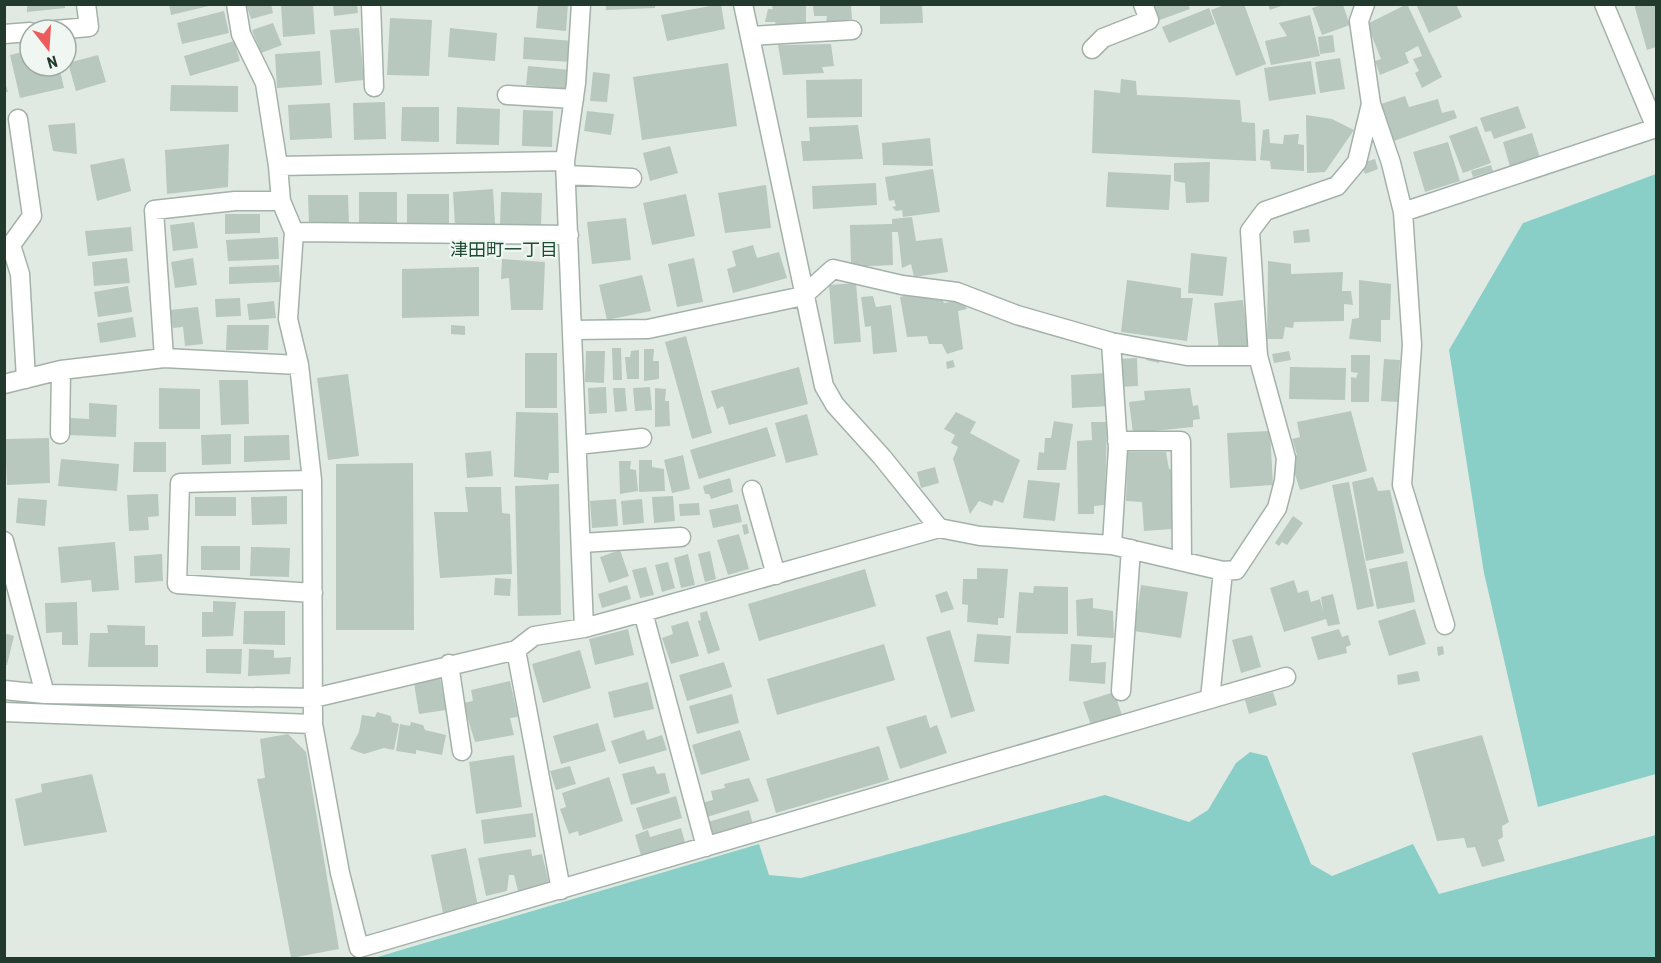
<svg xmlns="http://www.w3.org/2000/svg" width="1661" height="963" font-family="'Roboto Condensed','Noto Sans JP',sans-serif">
<rect width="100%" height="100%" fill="#e0eae3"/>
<path fill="#89cec7" d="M1656,174V774L1538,807L1484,573L1449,350L1523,223Z
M1250,752L1267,756L1311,864L1332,876L1413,844L1439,894L1656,835V958H374L759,844L769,875L801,878L1105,795L1189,822L1208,810L1236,763Z"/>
<path fill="#b8c8be" d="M27,4H65V8L27,12Z
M169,4H213V5L171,15Z
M246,4H271L273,13L251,19Z
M281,4H313L315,34L283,37Z
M333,4H357L358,13L334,16Z
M538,4H568L566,31L536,28Z
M606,4H655V8L606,10Z
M721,4L725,29L667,41L661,15Z
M771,4H806V26L777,29L775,22H765L768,9H773Z
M880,4H922L923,23L880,24Z
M1152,4H1188L1190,9L1157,21Z
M1227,4H1244L1266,64L1236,76L1211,10Z
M1268,4H1284V5L1270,10Z
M1407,4L1442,77L1422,88L1415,73L1419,71L1413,59L1422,56L1418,46L1405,53L1409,63L1380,75L1375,61L1381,59L1367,24Z
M1416,4H1456L1462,17L1429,33Z
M1634,4H1656V47L1647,50Z
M813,5H851L852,19L826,23L827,16H814Z
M1322,5H1343L1350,25L1322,35L1312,8Z
M1209,8L1215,24L1169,43L1162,27Z
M224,11L229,33L182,44L177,23Z
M1310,15L1320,56L1271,65L1265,41L1287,36L1279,23Z
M390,18L432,20L429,76L387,75Z
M273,23L282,45L261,53L252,30Z
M359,28L364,80L335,83L330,30Z
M450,28L497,33L495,61L448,57Z
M1333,35L1335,52L1320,54L1318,37Z
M524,37L573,41L571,62L523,59Z
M234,41L240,61L190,76L184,56Z
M831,44L834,66L822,67L824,73L783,75L778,45Z
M26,51L30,68L59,66L64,88L20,98L10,55Z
M320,51L322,85L277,88L275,54Z
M98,55L106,82L76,91L68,63Z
M1340,58L1345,89L1320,93L1315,62Z
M1311,61L1316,94L1269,101L1264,68Z
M728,63L737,126L642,140L633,77Z
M528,66L570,70L568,89L526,85Z
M593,72L610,74L607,102L590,101Z
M4,79L8,92L4,93Z
M862,79V117L807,118L806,80Z
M1121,79L1136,81L1137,95L1240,100L1242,122L1255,123L1256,161L1092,153L1094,90L1120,93Z
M171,85L238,86V112L170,111Z
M1405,96L1409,107L1438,99L1442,113L1454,110L1457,118L1394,141L1381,104Z
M385,102L386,139L354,140L353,103Z
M330,103L332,138L290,140L288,105Z
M1518,106L1526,128L1494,139L1491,131L1485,132L1480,118Z
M402,107H439V142L401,141Z
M457,107L500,109L499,145L456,144Z
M523,110L553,111L552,147L522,146Z
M587,111L614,114L611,135L584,131Z
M1306,115L1332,119L1354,130L1325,172L1307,173Z
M75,123L77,154L53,151L48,125Z
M858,125L863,159L803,161L801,141H810L809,127Z
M1477,126L1491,163L1463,173L1449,136Z
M1269,129L1270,143L1283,144L1284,135L1299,134L1298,144L1304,145V171L1271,169L1270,161L1260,160L1263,130Z
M1532,133L1541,161L1511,170L1503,142Z
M930,138L933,166L883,165L882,143Z
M1448,142L1460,181L1425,192L1413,152Z
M229,144L228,187L167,194L165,150Z
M670,146L678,173L650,181L643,153Z
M124,158L131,191L97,201L90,165Z
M1375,159L1378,169L1365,174L1361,163Z
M1210,162L1209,202L1186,203L1185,183L1174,181V163Z
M1491,165L1493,171L1473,177L1471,171Z
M933,169L940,212L903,217L902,210L896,211L892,207L896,206L894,200L889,201L885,177Z
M1108,172L1171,175L1169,210L1106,207Z
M876,183L877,205L813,209L812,186Z
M766,185L771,228L725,233L718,193Z
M493,189L495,224L455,226L453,192Z
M359,192H397V223H359Z
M501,192L542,193L541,228L500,227Z
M407,194H449V228H407Z
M686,194L695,236L652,245L643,203Z
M308,195H348L349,224L309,225Z
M225,214H260V233L225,234Z
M912,217L916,241L942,238L948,272L914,277L911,264L902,268L898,232H892L893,265L851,267L850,225L892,224V219Z
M626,218L631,260L592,264L587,222Z
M194,222L198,248L173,251L170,225Z
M131,227L133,251L88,256L85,231Z
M1309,229L1310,242L1294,243L1293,231Z
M278,237L279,259L228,261L226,240Z
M753,245L757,258L779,252L787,278L733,293L727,269L736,266L732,251Z
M1191,253L1227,257L1223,296L1188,293Z
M127,258L130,283L94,286L92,262Z
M193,258L197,285L175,288L171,262Z
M694,258L703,302L677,307L668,264Z
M502,259L545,262L543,310H511L509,278L501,279Z
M1268,261L1291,264V274L1343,272L1342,291H1351L1353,305L1344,304V321L1294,322L1293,328L1285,327L1283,339H1267Z
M279,265L280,282L229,284V267Z
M479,267V316L402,318V269Z
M642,275L651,311L607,320L599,285Z
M1127,280L1181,288V298H1193L1187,341L1121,332Z
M1359,280L1391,284L1390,320H1381V342L1349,339L1352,319L1359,318Z
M856,283L861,342L834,344L829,285Z
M128,286L132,312L98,317L94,292Z
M918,292L920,298L940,295L944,303L962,300L967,309L958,311L963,349L947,354L942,344H929L927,336L907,337L900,297Z
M873,296L876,307L891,305L897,352L873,354L871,326L865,327L861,297Z
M240,298L241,316L216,317L215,299Z
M1243,300L1249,348L1219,351L1214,303Z
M274,301L276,318L249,320L247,304Z
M198,307L203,344L185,346L183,327L173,328L170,310Z
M133,317L136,337L100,343L97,323Z
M227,325H269L268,350H226Z
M451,325L465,326V335L451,334Z
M686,336L712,433L692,439L665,342Z
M612,348H621L622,380H613Z
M644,349H654L653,361H659V379L644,381Z
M639,350V379H627L625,357H630L631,351Z
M586,351H605L604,383L585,382Z
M1289,351L1291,360L1274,363L1272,354Z
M525,353H557V408H525Z
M1147,355L1160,357L1159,363L1146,360Z
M1351,355H1370L1369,402H1351V377L1356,378L1358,373L1351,372Z
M1137,358L1138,386L1119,387L1118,359Z
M1384,359L1400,360L1398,402L1381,401Z
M953,360L955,367L947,369L946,362Z
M799,367L808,404L729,425L723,406L717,409L711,391Z
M1290,367L1346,368L1345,400L1289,399Z
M1108,373L1110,406L1072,408L1071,375Z
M348,374L359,456L328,460L317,378Z
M219,380H248L249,424L221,425Z
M606,387L607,413L589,414L588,388Z
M650,387L652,410L635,411L633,388Z
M159,388L200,389V429H159Z
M613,388H625L627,411L615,412Z
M655,388L666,389L665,401H669L670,426L655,427Z
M1190,388L1193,406L1198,405L1200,419L1193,420V427L1133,433L1129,402L1145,400L1144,391Z
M89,403L117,405L116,437L69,435L70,418L89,419Z
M1351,411L1367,471L1300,490L1290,459L1297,455L1292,439L1300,437L1297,422Z
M516,412L558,413L559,473H549L548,480L514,477Z
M956,412L976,422L970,433L1020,460L1003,503L994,500L992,506L979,501L970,514L953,459L958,447L951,443L955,435L944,429Z
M807,414L818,455L786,463L775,423Z
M1054,421L1073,424L1066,470H1037L1039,452L1044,453L1045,438H1051Z
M1091,422H1107L1105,505L1094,506V514H1078L1077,441L1092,440Z
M767,427L776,456L699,479L690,450Z
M1270,431L1273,485L1230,488L1227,433Z
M231,434V464L202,465L201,435Z
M289,435L290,460L244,462V436Z
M49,438L50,483L7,485L5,439Z
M134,442H166V472H133Z
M491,451L493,476L467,478L465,453Z
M1128,452H1166L1169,469L1174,470L1172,529L1144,531L1142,502L1126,501Z
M683,455L690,489L672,493L664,460Z
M61,459L119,464L117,491L58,486Z
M639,460H652V467L664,469L665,491L639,492Z
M619,461H631L630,469L636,470L638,491L620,494Z
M413,463L414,630H336V464Z
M935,467L939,483L921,488L917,472Z
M1373,477L1378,491L1390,490L1404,553L1366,561L1352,482Z
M730,478L733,492L711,499L709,494H705L703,486Z
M1028,480L1060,483L1055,521L1023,518Z
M1349,482L1374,606L1357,610L1332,485Z
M559,484L561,615L518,616L515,486Z
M465,487H501L502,513L510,514L512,574L440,578L434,512H468Z
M158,494L159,516L148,517L149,530L129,531L127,495Z
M287,496V524L252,525L251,497Z
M673,496L675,521L654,523L652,497Z
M195,497H236V516H195Z
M18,498L47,500L45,526L16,523Z
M616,499L618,526L592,528L590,501Z
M642,499L644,523L623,525L621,501Z
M699,503L700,515L680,516L679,504Z
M738,504L742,522L713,528L709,510Z
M1293,516L1303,523L1287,545L1282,542L1279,546L1275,543Z
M747,524L749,533L744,535L742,525Z
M739,534L749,569L728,575L717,540Z
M115,542L119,590L92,592L91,580L61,583L58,547Z
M201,546H240V570H201Z
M251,547L290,548L289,577L250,576Z
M620,550L629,576L609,583L600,557Z
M710,551L716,579L705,582L698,554Z
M162,554L163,581L135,583L134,556Z
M688,554L695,585L681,588L674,558Z
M1407,561L1415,602L1377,609L1369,569Z
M668,562L675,588L662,592L655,565Z
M646,567L654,595L640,598L632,570Z
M977,568L1008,569L1004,618H998V625L967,622L968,605L962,604L963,579H977Z
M865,569L876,606L759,641L748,604Z
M495,578L511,579L510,596L494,595Z
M1294,580L1298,593L1308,590L1311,602L1320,599L1323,611L1321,597L1333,594L1340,624L1328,626L1326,619L1284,632L1270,588Z
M627,585L631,599L602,608L598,594Z
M1141,585L1188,592L1181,638L1134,631Z
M1034,586L1068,587V634L1016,633L1019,592L1033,593Z
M947,591L954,609L941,613L935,595Z
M1093,598V608L1113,611L1114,638L1077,636L1076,600Z
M213,601L236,602L233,636L202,637V612H213Z
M77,602L78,645H62V632L46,633L45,603Z
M1415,609L1426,644L1389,656L1378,621Z
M244,611H285V645L243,644Z
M707,611L720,650L708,654L698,621L701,620L700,613Z
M688,621L699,656L671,664L662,638L673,634L671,626Z
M107,625L145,626V645H158V667H88L90,633H108Z
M628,629L634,655L595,665L589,639Z
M1339,629L1342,637L1348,635L1351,645L1346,647L1347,653L1318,660L1311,637Z
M950,630L975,711L951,718L926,637Z
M4,633L14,636L7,665H4Z
M977,634L1011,636L1009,664L974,662Z
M1252,635L1261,667L1241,673L1232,640Z
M884,644L895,680L777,715L767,679Z
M1071,644L1092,645L1091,663L1106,662L1105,684L1069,681Z
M1443,646L1444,654L1438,656L1437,647Z
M206,649H242L241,674L206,673Z
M249,649L274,650V658L291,657L290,674L248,676Z
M580,650L591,688L543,703L532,664Z
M724,662L732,687L687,701L679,675Z
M1418,671L1420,681L1398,685L1397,675Z
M439,673L446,710L419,714L414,683H422L424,676Z
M510,681L518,717L510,718L514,735L475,742L463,703L473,701L471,690Z
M648,682L654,709L614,718L608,692Z
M1114,692L1122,715L1091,725L1083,702Z
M1273,692L1277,705L1249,714L1245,700Z
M732,694L739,723L697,734L689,706Z
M377,712L391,716L392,722L399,724L394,750L384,748L364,754L350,749L359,732L362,715L375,717Z
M926,715L930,728L937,725L947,753L900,769L886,727Z
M411,722L423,725L425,730L446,735L442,755L416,750V754L396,751L400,724L410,726Z
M598,723L606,751L561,764L553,736Z
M644,730L647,740L662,735L667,750L619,764L611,741Z
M740,730L750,760L701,775L692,745Z
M288,734L306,752L339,949L291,958L257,779L265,778L260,739Z
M1482,735L1509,822L1502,826L1503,837L1498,840L1505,861L1482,867L1475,847L1467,848L1464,838L1437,841L1412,753Z
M879,746L889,780L776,813L766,779Z
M514,755L522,807L476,814L469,762Z
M570,766L576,784L556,790L550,771Z
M654,766L657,774L665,773L670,793L631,805L622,774Z
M92,774L107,832L24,846L15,799L42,792L41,784Z
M609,777L623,821L579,836L578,831L569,834L560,809L566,807L562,793Z
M749,778L759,801L707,817L701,803L713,800L711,791L725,788L724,784Z
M676,796L682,818L643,830L636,808Z
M749,810L754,828L713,840L708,822Z
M533,813L536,837L484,844L481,820Z
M681,828L686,846L643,862L635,835L648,830L650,837Z
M466,848L478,906L443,913L431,855Z
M531,849L532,856L542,854L549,883L518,891L514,875H509L507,891L486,896L478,858Z"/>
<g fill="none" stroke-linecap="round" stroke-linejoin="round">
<g stroke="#a3b2a9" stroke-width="21">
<path id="minor" d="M236,4L241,34L265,83L278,166L565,161
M371,4L374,87
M581,4L576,83L565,161L584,628
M743,4L824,386L835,405L882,457L939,528L980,536L1112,545L1223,571L1236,570L1277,508L1284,481L1286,458L1258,356L1250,231L1265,211L1337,186L1357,162L1371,104L1359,21L1365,4
M1604,4L1656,128
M55,30L89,27L86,4
M4,34L30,32
M750,36L852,30
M1092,49L1103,38L1149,20L1143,4
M507,95L574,99
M1371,104L1391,163L1403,212L1412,345L1402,485L1445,625
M278,166L281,201L294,232L288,319L299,365L312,480L313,724L340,873L359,948L1210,699L1223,571
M566,175L632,178
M1403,212L1656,128
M294,232L569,235
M4,245H11L32,216L18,119
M11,245L20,274L26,379
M573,330L648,329L803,296L833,269L902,285L957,292L1017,315L1111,342L1187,356H1258
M1111,342L1118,448L1112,545
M164,358L154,210L235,201H281
M4,384L61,370L164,358L299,365
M60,434L61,370
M1117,441H1181L1182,561
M577,445L642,438
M312,480L180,483L177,584L313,593
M752,490L776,575
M4,541L45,694
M581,543L681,537
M643,612L706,847
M516,650L561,890
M449,664L462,751
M4,690L45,694L314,698L516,650L534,636L584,628L643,612L939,528
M1121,691L1131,549
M1210,699L1286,677
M4,712L313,724"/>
</g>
<use href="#minor" stroke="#fff" stroke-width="18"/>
</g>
<g text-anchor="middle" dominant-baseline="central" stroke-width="4.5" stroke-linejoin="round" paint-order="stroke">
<g font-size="18" fill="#1e4b35" stroke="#f0f7f2">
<text x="504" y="249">津田町一丁目</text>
</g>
</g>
<rect width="1661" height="963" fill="none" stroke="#213a2d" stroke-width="12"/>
<g transform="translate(48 48) rotate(163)"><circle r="28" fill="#f0f7f2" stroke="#9daba3" stroke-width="1.5"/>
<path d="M0-4.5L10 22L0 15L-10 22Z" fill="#ed5b5c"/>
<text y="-9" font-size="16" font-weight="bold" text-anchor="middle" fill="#213a2d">N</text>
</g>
</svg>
